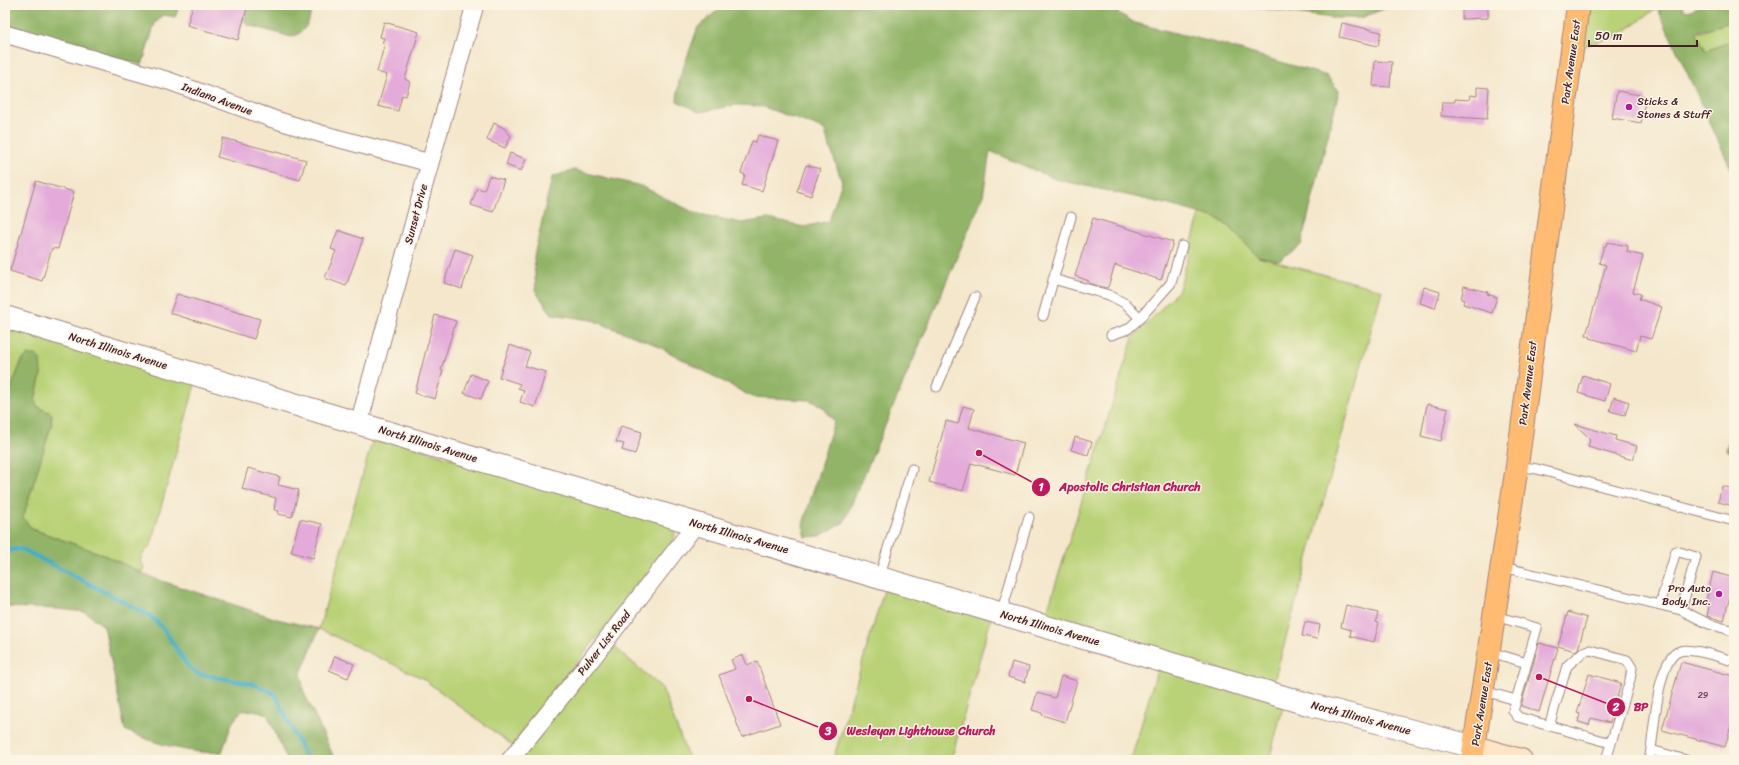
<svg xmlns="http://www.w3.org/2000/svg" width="1739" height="765" font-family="Sriracha,sans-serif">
<rect width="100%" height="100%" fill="#fcf5e5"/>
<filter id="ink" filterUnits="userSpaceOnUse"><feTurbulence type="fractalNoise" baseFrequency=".025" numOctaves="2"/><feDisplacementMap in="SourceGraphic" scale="8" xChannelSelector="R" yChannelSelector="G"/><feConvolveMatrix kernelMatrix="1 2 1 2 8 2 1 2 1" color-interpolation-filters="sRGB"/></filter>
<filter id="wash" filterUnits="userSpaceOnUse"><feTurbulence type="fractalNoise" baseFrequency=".012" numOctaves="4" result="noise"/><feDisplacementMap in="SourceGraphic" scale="16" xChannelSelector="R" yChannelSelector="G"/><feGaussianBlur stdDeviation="0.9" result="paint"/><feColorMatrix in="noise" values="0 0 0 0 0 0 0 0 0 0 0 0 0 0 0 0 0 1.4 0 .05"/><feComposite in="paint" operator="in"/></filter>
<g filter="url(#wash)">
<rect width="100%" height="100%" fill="#f4e7cc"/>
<path fill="#b9d277" stroke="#827851" d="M1586,5H1656L1657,8L1619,35L1580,47Z
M1734,21V40L1706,51L1695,32H1703L1712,26Z
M1200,213L1217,218L1232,229L1258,257L1382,290L1273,685L1045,618L1133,338L1179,290Z
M5,324L196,381L154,532C152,551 144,548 140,561L144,566L142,573L102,554L32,529L22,518L51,426V414L37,406L35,400L41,374L22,360L5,404Z
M374,435L672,524L675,531L674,540L512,745L422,678L319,629Z
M885,587L991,619L951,760H833Z
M611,644L662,688L689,760H518Z
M1158,667L1284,703L1269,760H1131Z"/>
<path fill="#92b468" stroke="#6e6a4a" d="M5,5H180L175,17L164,15L155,23L142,65L5,25Z
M247,5H310C313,18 305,33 292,37L248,25L244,20Z
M724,5H1105L1135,23L1220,44L1327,76L1339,91L1301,245L1279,261L1258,257L1232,229L1217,218L1162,203L1055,179L990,151L983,196L844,522L820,536L806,537L803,525L834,421L823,407L810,400L752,397L654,344L592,320L552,314L536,292L534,256L552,177L574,170L641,186L695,213L741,223L768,219L804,227L829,221L842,182L824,129L761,106L736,105L699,112L677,101L679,80L698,27Z
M1237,5H1387L1386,8L1361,18H1332Z
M1656,5H1681L1684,10L1689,11L1701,5H1734V21L1696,32L1706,51L1734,40V175Z
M28,355H36L40,359L41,374L35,400L37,406L52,414L51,426L23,518L32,529L102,554L153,578L277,619L319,629L301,673L303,690L335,760H287L267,714L254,710L241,711L232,723L222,752C192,755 153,743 125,730L104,626L85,612L58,609L5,607V404L22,360Z
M1734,423V453L1726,450Z"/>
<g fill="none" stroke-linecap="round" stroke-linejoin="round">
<path stroke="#44afc3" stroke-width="4.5" d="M5,552L17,549L24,550L149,615L163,628L187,665L198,674L253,684L275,694L307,760"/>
</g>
<g id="blocks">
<path fill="#e4aada" d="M193,5H248L238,40L187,25Z
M1462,5H1488V18L1462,19Z
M384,22L419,32L405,79L410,82L406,96L402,95L398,111L378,106L387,75L377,72L385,43H382L384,38L380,37Z
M1342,23L1381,32L1378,46L1339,37Z
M1375,61L1392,62L1390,87L1373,86Z
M1477,87L1489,88L1487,119L1441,116L1442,102H1455V99L1469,100L1470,95L1477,96Z
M1617,91L1646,96L1641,123L1612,118Z
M494,123L504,128L511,136L505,148L487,140Z
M758,135L778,141L762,191L742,185L745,175L741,173L752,141L756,142Z
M223,138L306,160L300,180L217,157Z
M510,153L526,159L521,171L506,165Z
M806,165L820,169L811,196L797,191Z
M489,176L504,180L493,212L471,205L477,188L484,190Z
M36,181L74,192L58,249L52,248L42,281L10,271Z
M1093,218L1173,242L1161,280L1115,265L1108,287L1106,288L1088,283L1089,281L1075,276Z
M338,230L363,239L346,286L325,278L336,251L331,249Z
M1607,242L1628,246L1627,252L1643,256L1633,292L1641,294L1639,299L1662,307L1651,339L1640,336L1636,351L1590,338V336L1586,335L1606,265L1599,263L1604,246H1606Z
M455,249L473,255L462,289L444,283Z
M1464,286L1488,292L1487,294L1497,297L1492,313L1463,304L1464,300L1461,299Z
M1424,287L1440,292L1435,308L1420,303Z
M177,294L260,319L254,339L170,313Z
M435,315L456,321L441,370H443L435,399L415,393Z
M510,345L530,352L525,366L546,372L535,407L520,402L524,390L518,388L520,384L499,377Z
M471,374L488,381L481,399L464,393Z
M1583,375L1610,384L1605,401L1578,393Z
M1614,397L1629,402L1625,415L1610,411Z
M1427,404L1448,409L1441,441L1421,436Z
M963,406L974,409L969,428L1024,443L1015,475L971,463L963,491L929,482L946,421L958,424Z
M1575,424L1616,436L1615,440L1637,446L1633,460L1588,447L1590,439Z
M621,426L642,432L635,454L622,450L624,444L616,442Z
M1075,437L1092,442L1088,455L1071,450Z
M248,468L280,477L278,485L299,490L292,517L278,514L279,511L274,510L276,498L242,489Z
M1722,486L1734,489V506L1718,502Z
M300,519L322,524L313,558L291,552Z
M1713,572L1734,578L1724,621L1707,616L1709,606L1705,605Z
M1346,605L1378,613L1376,622L1379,623L1374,642L1350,636L1351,630L1341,627Z
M1568,612L1587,618L1578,649L1575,651L1558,646Z
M1305,622L1320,625L1317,639L1302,636Z
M1539,643L1558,648L1539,712L1521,706Z
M743,655L747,665L757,661L780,724L742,737L719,675L735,669L731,660Z
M335,656L354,664L348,678L329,670Z
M1012,662L1029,667L1025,682L1008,677Z
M1681,662L1734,676V715L1725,747L1662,730Z
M1589,674L1621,683L1610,723L1591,718L1589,725L1578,722L1580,714L1577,713Z
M1061,676L1077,681L1065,722L1042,715V713L1032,710L1037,693L1055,698Z"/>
</g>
</g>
<g filter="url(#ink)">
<use href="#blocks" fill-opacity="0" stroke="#9f837c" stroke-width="1"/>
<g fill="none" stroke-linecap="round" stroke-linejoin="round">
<g stroke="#9f837c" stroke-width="11">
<path id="service" d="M1053,279L1109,295L1126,304L1140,318
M1043,316L1071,217
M1111,335L1128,329L1140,318L1171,283L1182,246
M937,387L975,297
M1517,466L1537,469L1734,521
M1503,567L1681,610L1709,624L1734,631
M879,578L912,469
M1660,605L1676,551L1696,557L1681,610
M1001,614L1029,517
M1495,616L1537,628L1513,711L1518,717L1611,743
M1490,652L1527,663
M1484,691L1516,700
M1549,726L1567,666L1583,652L1590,650L1627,660L1632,668L1630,680L1606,760
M1651,750L1686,760
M1649,760C1655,737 1655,659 1680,651C1692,647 1721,658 1734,661"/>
</g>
<g stroke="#9f837c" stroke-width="19">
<path id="minor" d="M5,34L169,81L273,119L325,135L430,163
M359,423L430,163L475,5
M510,760L587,665L696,524"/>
</g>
<g stroke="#9f837c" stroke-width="24">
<path id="tertiary" d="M5,317L480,460L1223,679L1311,705L1475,747"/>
</g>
<g stroke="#9f837c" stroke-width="24">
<path id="secondary" d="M1475,747L1521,760"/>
</g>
<g stroke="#9f837c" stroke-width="24">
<path id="primary" d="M1472,760L1517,466L1578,5"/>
</g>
<use href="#service" stroke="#fff" stroke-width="9"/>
<use href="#minor" stroke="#fff" stroke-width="17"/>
<use href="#tertiary" stroke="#fff" stroke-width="22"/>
<use href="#secondary" stroke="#ffe4c6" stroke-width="22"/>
<use href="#primary" stroke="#febb71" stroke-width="22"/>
</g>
</g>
<g fill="#b5179e" stroke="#fcf5e5" stroke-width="1.5">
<circle cx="1629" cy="107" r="4"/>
<circle cx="1719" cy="594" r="4"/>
</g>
<g text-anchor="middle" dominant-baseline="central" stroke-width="3" stroke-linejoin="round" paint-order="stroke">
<g font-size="9" fill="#704257">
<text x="1703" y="695">29</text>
</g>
<g font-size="11" fill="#4a1f2b" stroke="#fcf5e5">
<text transform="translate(1571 62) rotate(-82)">Park Avenue East</text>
<text transform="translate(217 99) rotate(20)">Indiana Avenue</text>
<text transform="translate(416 214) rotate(-75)">Sunset Drive</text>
<text transform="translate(118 351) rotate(17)">North Illinois Avenue</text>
<text transform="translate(1528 383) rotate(-83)">Park Avenue East</text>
<text transform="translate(428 444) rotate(17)">North Illinois Avenue</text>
<text transform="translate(739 536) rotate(16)">North Illinois Avenue</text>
<text transform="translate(1050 628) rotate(16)">North Illinois Avenue</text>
<text transform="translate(604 643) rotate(-52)">Pulver List Road</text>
<text transform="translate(1482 704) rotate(-81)">Park Avenue East</text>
<text transform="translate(1361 718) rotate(15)">North Illinois Avenue</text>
</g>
<g font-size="11" fill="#4a1f2b" stroke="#fcf5e5" text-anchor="start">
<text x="1637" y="101">Sticks &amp;<tspan x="1637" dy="13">Stones &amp; Stuff</tspan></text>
<text x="1711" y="588" text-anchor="end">Pro Auto<tspan x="1711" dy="13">Body, Inc.</tspan></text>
</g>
</g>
<path fill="none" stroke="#c2185b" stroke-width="1.5" d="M979 453L1041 487M1539 677L1616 707M749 699L828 731"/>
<g fill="#c2185b" stroke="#fcf5e5" stroke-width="1.5">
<circle cx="979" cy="453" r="4"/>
<circle cx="1539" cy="677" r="4"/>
<circle cx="749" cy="699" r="4"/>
<circle cx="1041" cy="487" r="10"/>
<circle cx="1616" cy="707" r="10"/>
<circle cx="828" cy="731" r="10"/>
</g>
<g font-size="12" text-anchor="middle" font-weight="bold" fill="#fff">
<text x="1041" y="491">1</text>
<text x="1616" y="711">2</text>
<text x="828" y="735">3</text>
</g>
<g font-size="12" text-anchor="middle" font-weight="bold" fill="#c2185b" stroke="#fcf5e5" stroke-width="3" stroke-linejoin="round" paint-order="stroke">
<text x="1130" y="491">Apostolic Christian Church</text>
<text x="1641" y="711">BP</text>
<text x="921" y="735">Wesleyan Lighthouse Church</text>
</g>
<rect width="1739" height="765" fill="none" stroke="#fcf5e5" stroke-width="20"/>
<path d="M1589 40v6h108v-6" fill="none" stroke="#4a1f2b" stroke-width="2"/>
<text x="1595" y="40" font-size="12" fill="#4a1f2b" stroke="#fcf5e5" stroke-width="3" paint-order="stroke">50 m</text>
</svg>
